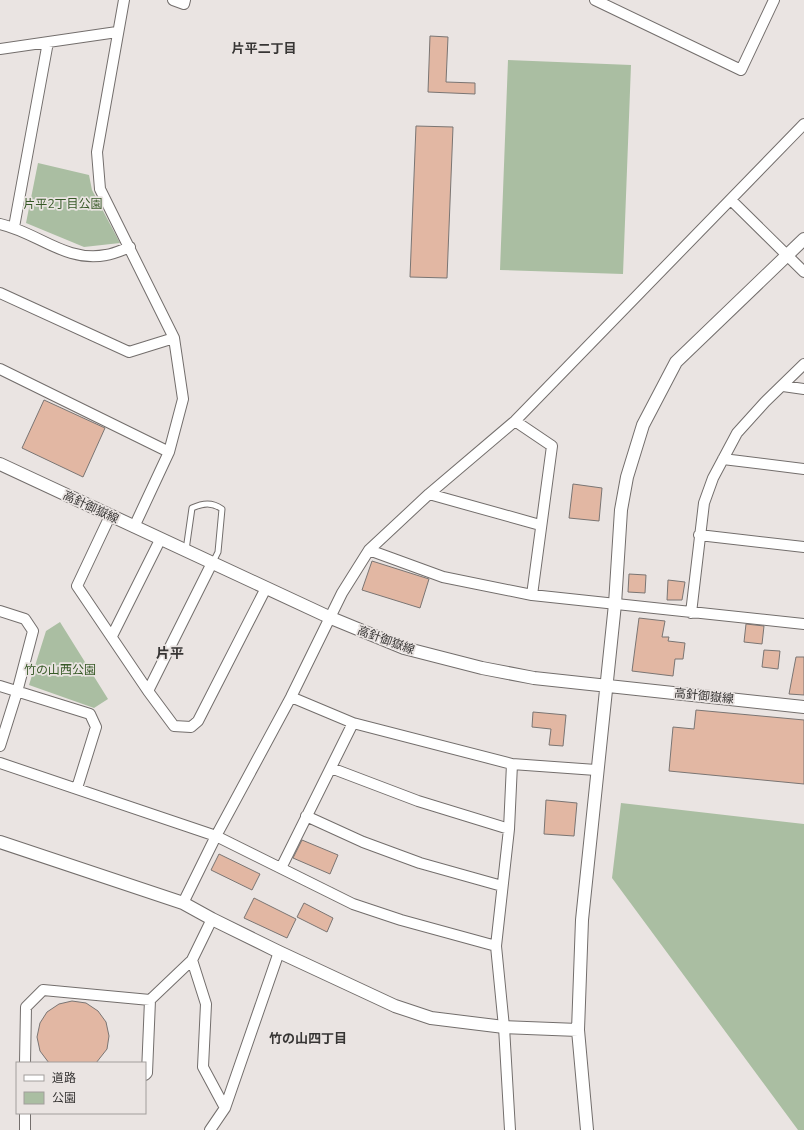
<svg xmlns="http://www.w3.org/2000/svg" width="804" height="1130" font-family="'Nunito Sans','Noto Sans JP',sans-serif">
<rect width="100%" height="100%" fill="#eae4e2"/>
<path fill="#aabea2" d="M508,60L631,65L623,274L500,270Z
M38,163L89,175L92,190L120,243L84,247L26,223Z
M60,622L108,699L94,708L29,685L46,631Z
M621,803L804,824V1130H798L612,878Z"/>
<path fill="#e2b7a3" stroke="#7a7573" d="M430,36L448,37L446,82L475,83V94L428,92Z
M416,126L453,127L447,278L410,277Z
M44,400L105,428L83,477L22,448Z
M573,484L602,488L599,521L569,518Z
M372,561L429,579L420,608L362,590Z
M629,574L646,575L645,593L628,592Z
M668,580L685,582L682,600H667Z
M639,618L665,621L662,637H669L668,641L685,643L683,659H675L673,676L632,671Z
M746,624L764,626L762,644L744,642Z
M764,650L780,651L778,669L762,667Z
M796,657H804V695L789,694Z
M696,710L804,720V784L669,771L673,727L694,729Z
M533,712L566,715L563,746L549,745L551,729L532,727Z
M546,800L577,803L574,836L544,834Z
M302,840L338,855L330,874L293,858Z
M219,854L260,874L252,890L211,870Z
M254,898L296,919L287,938L244,918Z
M304,903L333,918L327,932L297,917Z
M72,1001L86,1003L98,1011L106,1022L109,1036L107,1049L96,1063H49L40,1051L37,1037L40,1023L47,1012L59,1004Z"/>
<g fill="none" stroke-linecap="round" stroke-linejoin="round">
<g stroke="#736e6c" stroke-width="7">
<path id="service" d="M186,550L192,508C203,503 212,502 222,509L218,552L213,562"/>
</g>
<g stroke="#736e6c" stroke-width="12">
<path id="minor" d="M124,0L97,152L100,189L174,338L183,399L169,452L134,527
M173,0L184,4L185,0
M595,0L741,70L774,0
M0,49L117,32
M731,200L804,272
M0,224C37,232 66,263 106,255C114,254 122,250 130,247
M14,227L48,42
M0,293L129,352L174,338
M0,369L169,452
M783,386L804,389
M515,421L552,446L532,595
M723,459L804,469
M429,494L540,525
M110,516L77,586L148,691L174,726L191,727L198,721L266,588
M699,535L804,547
M369,550L443,577L532,595L804,624
M0,611L25,619L33,631L17,692L0,746
M691,613L704,503L713,478L737,433L765,402L804,364
M112,636L160,540
M0,686L90,714L96,727L77,788
M148,691L212,563
M291,697L353,723L512,764L596,770
M0,763L216,836L353,904L401,920L496,946
M331,768L418,801L509,829
M306,816L363,842L420,863L502,886
M281,868L353,723
M183,903L216,836L291,697L342,593L369,550L429,494L515,421L804,124
M212,919L192,960L206,1004L203,1067L225,1108
M25,1063L26,1007L43,990L150,1000L192,960
M145,1075L147,1073L150,1000
M25,1113V1130
M210,1130L225,1108L279,952
M510,1130L504,1027L496,946L509,829L512,764"/>
</g>
<g stroke="#736e6c" stroke-width="14">
<path id="tertiary" d="M0,464L331,618L404,648L482,668L534,678L804,707
M0,842L183,903L212,919L279,952L395,1006L431,1018L504,1027L578,1030
M587,1130L578,1030L582,920L615,604L621,510L627,477L643,425L676,362L804,239"/>
</g>
<use href="#service" stroke="#fff" stroke-width="5"/>
<use href="#minor" stroke="#fff" stroke-width="10"/>
<use href="#tertiary" stroke="#fff" stroke-width="12"/>
</g>
<g text-anchor="middle" dominant-baseline="central" stroke-width="3.5" stroke-linejoin="round" paint-order="stroke">
<g font-size="12" fill="#375927" stroke="#eae4e2">
<text x="63" y="204">片平2丁目公園</text>
<text x="60" y="670">竹の山西公園</text>
</g>
<g font-size="12" fill="#373534" stroke="#eae4e2">
<text transform="translate(91 507) rotate(25)">高針御嶽線</text>
<text transform="translate(386 640) rotate(20)">高針御嶽線</text>
<text transform="translate(704 696) rotate(6)">高針御嶽線</text>
</g>
<g font-size="13" font-weight="bold" fill="#373534" stroke="#eae4e2">
<text x="264" y="49">片平二丁目</text>
<text x="308" y="1039">竹の山四丁目</text>
</g>
<g font-size="14" font-weight="bold" fill="#373534" stroke="#eae4e2">
<text x="170" y="653">片平</text>
</g>
</g>
<rect x="16" y="1062" width="130" height="52" fill="#eae4e2" stroke="#a29e9c"/>
<rect x="24" y="1075" width="20" height="6" fill="#ffffff" stroke="#a29e9c"/>
<text x="52" y="1082" font-size="12" fill="#373534">道路</text>
<rect x="24" y="1092" width="20" height="12" fill="#aabea2" stroke="#a29e9c"/>
<text x="52" y="1102" font-size="12" fill="#373534">公園</text>
</svg>
